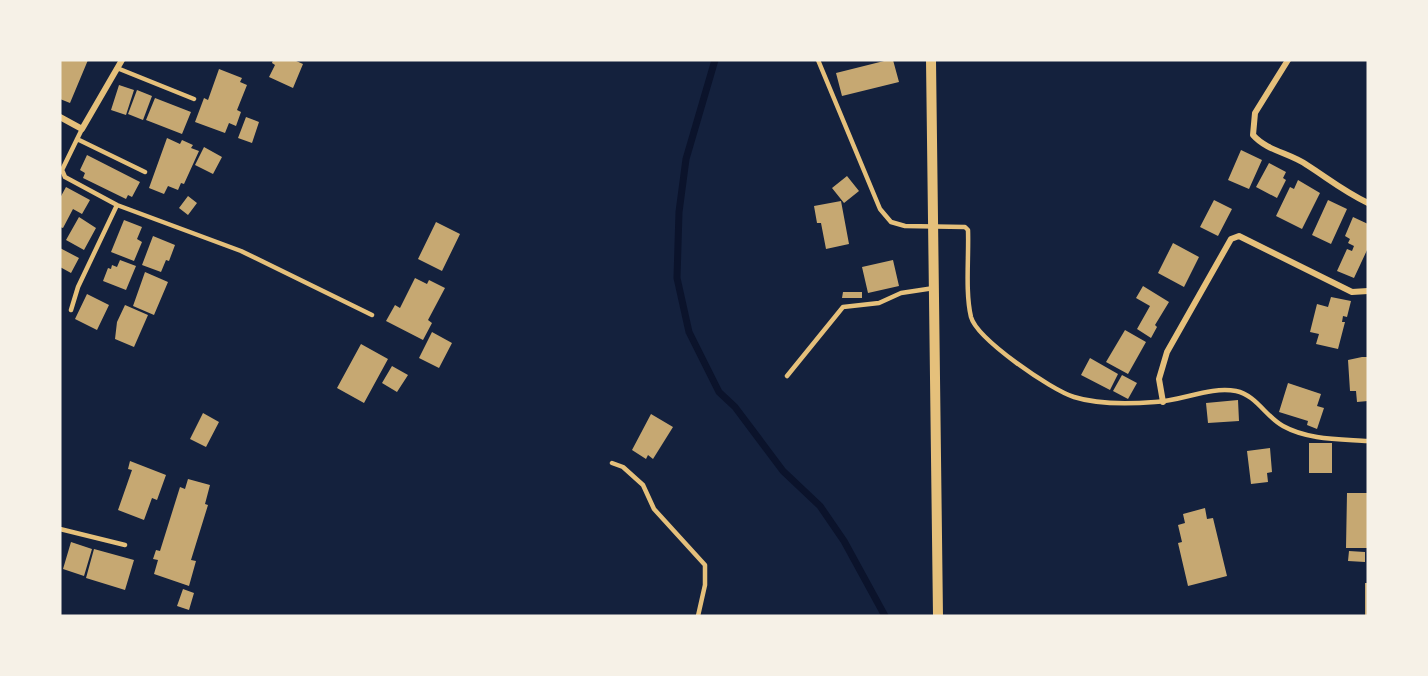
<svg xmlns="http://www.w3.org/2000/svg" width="1428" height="676" font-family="Inter,sans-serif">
<rect width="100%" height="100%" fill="#14213d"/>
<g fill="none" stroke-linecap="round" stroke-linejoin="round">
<path stroke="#0b132b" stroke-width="7" d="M715,60L686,159L679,212L677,278L689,332L719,392L735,407L783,471L820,506L844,541L885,616"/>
</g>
<path fill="#c6a872" d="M60,60H88L70,103L60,99Z
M273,60H294L303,64L293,88L269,77L275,65L272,63Z
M888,60H893L899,82L842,96L836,73Z
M219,69L242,78L240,82L247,85L237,110L241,112L236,126L229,123L225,133L195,122L204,98L208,100Z
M119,85L134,90L126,115L111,110Z
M137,90L152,96L143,120L128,114Z
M155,98L191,112L182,134L146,120Z
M246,117L259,122L252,143L238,138Z
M167,138L180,144L182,140L193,145L191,148L199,151L184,184L181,183L178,190L168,186L164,194L149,188Z
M204,147L222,157L213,174L195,165Z
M1241,150L1262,160L1249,189L1228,180Z
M87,155L140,182L132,197L128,195L126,199L83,178L85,173L80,170Z
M1269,163L1286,172L1283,178L1286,180L1277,198L1256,187Z
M847,176L859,191L844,203L832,188Z
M1298,180L1320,193L1302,229L1276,216L1290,187L1294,189Z
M66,187L90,200L82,214L73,209L63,228L60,227V198Z
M188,196L197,203L188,215L179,208Z
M1214,200L1232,209L1218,236L1200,227Z
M1328,200L1347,209L1331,244L1312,235Z
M841,201L849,244L826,249L821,223H817L814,206Z
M79,217L96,228L84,250L66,240Z
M1353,217L1368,224V248L1354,278L1337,271L1347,249L1352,251L1354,246L1348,243L1350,239L1345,236Z
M124,220L142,227L137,239L142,242L134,261L111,252Z
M436,222L460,234L442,271L418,259Z
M153,236L175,245L169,261L166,260L161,272L142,265Z
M1173,243L1199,257L1184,287L1158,273Z
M60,248L79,258L71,273L60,267Z
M120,260L136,266L126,290L103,281L108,268L111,269L112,265L117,267Z
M893,260L899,286L868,293L862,267Z
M145,272L168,282L154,315L133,306Z
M415,278L427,284L429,280L445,288L428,320L432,323L423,340L386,321L395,305L400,308Z
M1143,286L1169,302L1155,325L1157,327L1151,338L1137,329L1150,306L1136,298Z
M843,292H862V298H842Z
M87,294L109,305L97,330L75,319Z
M1331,297L1351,301L1347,317L1343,316L1342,322H1345L1338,349L1316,344L1319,334L1310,332L1317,304L1328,307Z
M125,305L148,315L134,347L115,339L117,322Z
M1125,330L1146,342L1128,374L1106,362Z
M432,332L452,343L439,368L419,358Z
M361,344L388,359L364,403L337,388Z
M1362,357H1368V401L1357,402L1356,391H1350L1348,360Z
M1090,358L1118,374L1110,390L1081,375Z
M392,366L408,375L397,392L382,383Z
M1122,375L1137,383L1128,399L1113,391Z
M1288,383L1321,394L1317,406L1324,408L1317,429L1307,425L1308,421L1279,412Z
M1238,400L1239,421L1208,423L1206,403Z
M203,413L219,422L206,447L190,439Z
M651,414L673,427L653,459L648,455L646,459L632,450Z
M1309,443H1332V473H1309Z
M1270,448L1272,472L1267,473L1268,482L1251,484L1247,451Z
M130,461L166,475L157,500L152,498L144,520L118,510L132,470L128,469Z
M188,479L210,485L205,504L208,505L191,560L196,561L189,586L154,574L158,560L153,559L156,550L160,551L180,487L185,489Z
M1347,493H1368V548H1346Z
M1205,508L1207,519L1213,518L1227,576L1188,586L1178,543L1182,542L1178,525L1185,523L1183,514Z
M71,542L92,549L84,576L63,569Z
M94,549L134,560L125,590L86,578Z
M1349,551L1365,552V562L1348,561Z
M1365,583H1368V616H1365Z
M183,589L194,593L189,610L177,606Z"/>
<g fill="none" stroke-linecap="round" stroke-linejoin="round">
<path stroke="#e5c07b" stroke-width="4.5" d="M818,60L880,209L891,222L905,226L965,227L968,230C969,256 965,292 971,317C977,339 1051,390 1074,397C1099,405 1129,404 1155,402C1182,401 1210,386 1236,391C1256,395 1266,417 1283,426C1308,440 1340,439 1368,441
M117,68L194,99
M82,129L62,170L65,177L117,205L241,251L372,315
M77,139L145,172
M71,310L78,287L117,205
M787,376L843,307L879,303L901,293L934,288
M612,463L623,467L643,485L654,509L705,565V585L698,616
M60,529L125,545"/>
<path stroke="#e5c07b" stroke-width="6" d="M1288,60L1255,113L1253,135C1267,151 1290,153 1307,165C1329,179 1343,191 1368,203
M60,117L82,129L122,60
M1163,402L1159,379L1167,352L1231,239L1239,236L1352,292L1368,291"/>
<path stroke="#e5c07b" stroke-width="10" d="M931,60L938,616"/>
</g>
<rect width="1428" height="676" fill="none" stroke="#f6f1e7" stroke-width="123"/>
</svg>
